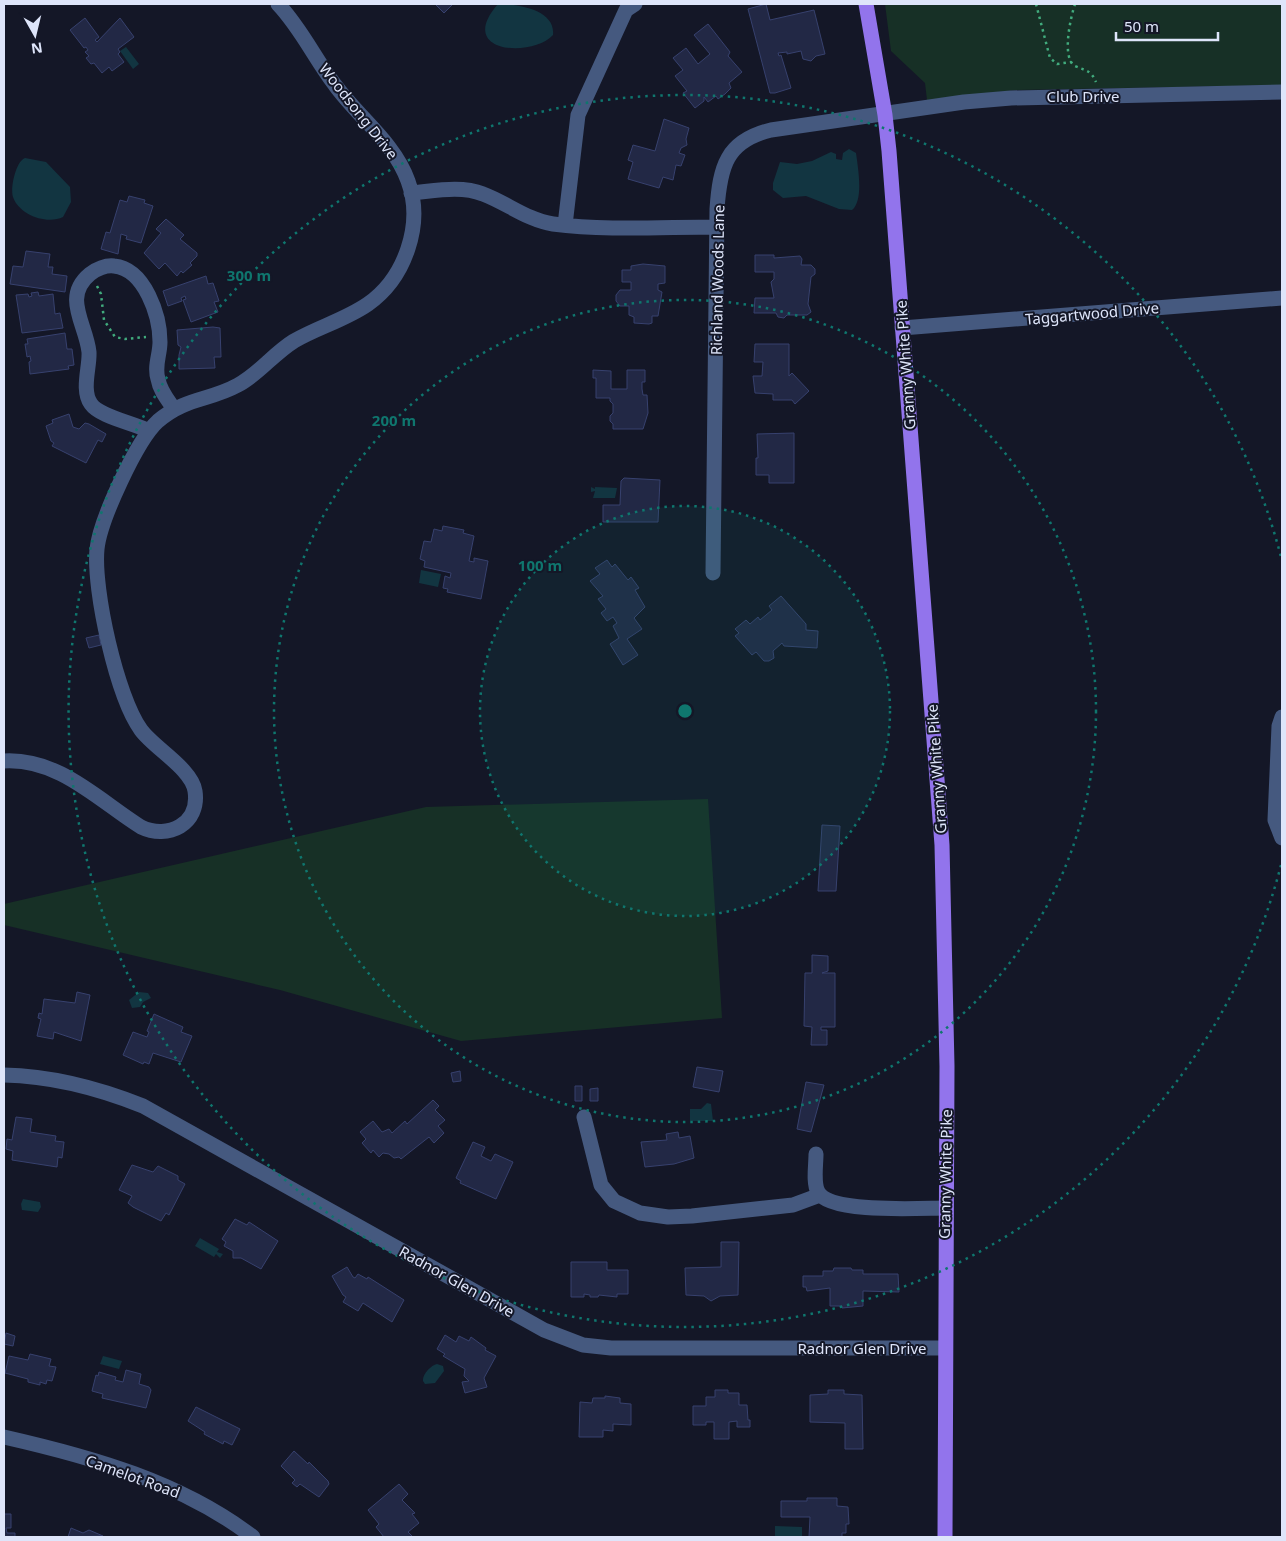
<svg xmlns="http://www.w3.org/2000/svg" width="1286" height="1541" font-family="'Noto Sans',sans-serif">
<rect width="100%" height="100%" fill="#141727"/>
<path fill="#173026" d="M885,4H1282V85L1016,90L927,100L925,83L891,51Z
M708,799L722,1018L461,1041L280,990L4,925V904L426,807Z"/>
<path fill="#123541" d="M498,4C516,4 556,9 553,35C532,58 455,53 498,4Z
M126,47L139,64L133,69L120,51Z
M849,149L856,153C858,168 864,200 852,210L839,209L806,196L783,198L773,190V183L780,162L797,164L812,161L831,152L836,154V159L842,160L843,153Z
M25,158L46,162L70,187L71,202L63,217C47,225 19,215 13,197C10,188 16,161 25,158Z
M591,487L595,489V487L617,488L615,498H593L595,491L591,492Z
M421,570L441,574L438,587L419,583Z
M139,992L148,993L151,998L143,1002L140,1007L132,1008L129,1000Z
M707,1103L711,1104L713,1121H690V1109H701Z
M23,1199L40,1202L41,1207L38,1212L22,1210L21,1204Z
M200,1238L219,1249L217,1252L223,1254L220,1258L216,1254L214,1257L195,1246Z
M103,1356L122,1361L119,1369L100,1364Z
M437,1364L443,1366L444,1371L435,1383L425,1384L423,1381C422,1375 431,1365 437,1364Z
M775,1526L802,1527V1537H775Z"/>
<path fill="#222845" stroke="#37416e" d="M435,4H453L444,13Z
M766,4L770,20L814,10L825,54L816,56L811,61L803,59L801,51L787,54V52L778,53L779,56L781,55L791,88L775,93H770L748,9Z
M85,18L99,37L95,40L97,42L120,18L134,37L118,49L120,52L118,54L124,62L112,71L109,67L102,73L94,63L91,64L86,58L89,56L85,52L88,50L86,47L84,48L70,30Z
M708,24L730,52L728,56L742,72L729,83L731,88L725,94L718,99L716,96L708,102L704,97V101L695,108L683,93L687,91L675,76L683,70L673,58L686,48L698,64L710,54L694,35Z
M664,119L689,128L686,139L687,145L681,148L679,153L685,155L681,166L676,165L673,180L663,177L659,188L628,179L633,162L628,160L633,145L655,151Z
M129,196L145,200L144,203L153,206L141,243L126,239L127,236L121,234L118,254L101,249L106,232L110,233L120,200L127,202Z
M166,219L184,235L180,239L197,253V256L190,263L192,265L183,273L181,271L177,276L165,263L159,269L144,253L161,233L156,229Z
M26,251L50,254L48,267H53L52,274L67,276L65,292L10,284L13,266L23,267Z
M755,255H774V258L800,256L802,259L801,265H811L815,269V274L811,277L808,304L811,312L807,315H787L784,318L778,317L776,313H754L755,298H774L771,282L774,279V272H755Z
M643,264L665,266V283L658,284V290L662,292L658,316H652V323L649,324L634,323V317L629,315V306H620L616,301V295L620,290H631V282H622V270H631V266Z
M206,276L208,284L213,283L219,301L214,302L218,312L191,322L183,300L186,299L185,296L181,298L182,301L168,306L163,291Z
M38,292L39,296L53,294L55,314L60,313L63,328L22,333L16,295L28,294L29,297L32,296L31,293Z
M213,327L220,328L221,357H214L215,368L179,369V355L181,347L178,345L177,330Z
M65,333L67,349H72L74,365L68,366L69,369L30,374L29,362L31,361L30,356L27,357L25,344H28L27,339Z
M755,344H789V376L792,373L809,391L795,404L792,400H773V394L755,393L753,376H762L763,362H754Z
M593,370L611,371V389H627V370H645V382H642V389L643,395H647L648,413L643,429H613V424L610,421V416L613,413V404L610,401V398H596V378H593Z
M69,414L73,427L79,429L85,423L89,424L106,434L102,442L98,440L86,463L52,446L54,443L51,441L46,426L53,423L52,420Z
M794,433V483H769V475H756V458H758L757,434Z
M624,478L660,480L658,522H603V505H620L621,481Z
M443,526L464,530L463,533L474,536L469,561L474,562V558L488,561L481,599L447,592L448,589L443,588L445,576L450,578L451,573L424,567L425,561L420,559L424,541L431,542L434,529L442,531Z
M607,560L612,567L615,564L628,580L631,577L639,588L635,590L645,607L634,618L642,629L627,639L638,655L623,665L610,644L619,638L613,626L617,623L613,617L607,621L601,613L606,609L598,599L603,596L590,581L600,574L595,568Z
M781,596L806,624V630L818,631L817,648L784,646L782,643L773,651L774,658L769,661H764L756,652L752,655L735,636L739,633L735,629L746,620L750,624L758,617L760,620L772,610L769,606Z
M99,635L101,645L89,648L86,638Z
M822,825L840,826L836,891H818Z
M812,955L828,956V971L822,973H835V1027H821V1030H827V1045H811L812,1027L804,1026L805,973H812Z
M77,992L90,995L81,1041L54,1032L53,1039L37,1036L41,1019L38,1018L39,1013L42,1014L44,999L75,1003Z
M154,1014L183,1027L181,1032L192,1036L181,1062L153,1053L149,1064L144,1062L143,1064L123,1055L133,1032L147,1037L149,1032L147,1031Z
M697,1067L723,1071L719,1092L693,1087Z
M460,1071L461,1081L453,1082L451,1073Z
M806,1082L824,1085L811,1132L797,1129Z
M575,1086H582V1101H575Z
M598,1088V1101H590V1089Z
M433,1100L439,1106L435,1110L445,1120L438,1126L444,1133L434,1143L429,1137L401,1159L399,1157L394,1158L389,1154L383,1153L379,1157L373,1150L371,1153L362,1143L366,1139L360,1132L373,1121L382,1132L389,1129L392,1133L405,1121L407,1124Z
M16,1117L32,1119L30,1132L56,1136L55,1141L64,1142L62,1158L58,1157L57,1167L12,1160L13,1151L6,1149L7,1139L12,1140Z
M678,1132L679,1138L690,1136L694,1158L674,1164L645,1167L641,1142L667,1140L666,1134Z
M473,1142L485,1147L481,1156L491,1161L495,1154L513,1162L496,1199L460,1183L461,1181L456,1178Z
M132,1165L153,1172L158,1166L178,1176V1180L185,1184L169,1215L166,1213L161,1221L133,1207L128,1203L132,1196L119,1190Z
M235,1219L247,1225L249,1222L278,1241L261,1269L241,1258H233V1251L224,1246L226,1242L222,1239Z
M721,1242H739L738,1295L720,1296L711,1301L704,1296L686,1295L685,1268L721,1267Z
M571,1262H607V1270H628V1294H617V1297L599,1295L598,1297H590V1295L584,1294V1297H571Z
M347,1267L353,1277L355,1278L358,1274L367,1279L368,1277L404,1300L392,1322L363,1303L358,1311L343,1302L346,1297L343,1295L332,1276Z
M834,1268H851L852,1270H863V1274H898L899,1292L863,1291V1306L842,1308V1306H830V1288L807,1291L806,1287H803V1276H823V1271H833Z
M6,1333L15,1336L13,1346L4,1344Z
M445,1335L456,1342L459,1336L469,1341L471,1337L486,1348L485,1350L496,1356L484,1378L487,1387L465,1393L462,1382L469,1381L464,1376L465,1369L443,1356L445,1354L437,1349Z
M30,1354L51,1359L49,1366L56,1367L52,1381L47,1380L46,1384L40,1382V1385L28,1382V1379L5,1373L9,1356L28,1360Z
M126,1370L141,1374L139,1384L149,1387L151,1390L146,1408L102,1398L103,1394L92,1391L96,1375L98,1376L99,1372L116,1377L115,1380L123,1382Z
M715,1390H728V1393H739V1405H747L748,1420H750V1427H737V1421L729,1422V1439H714V1422H706V1425H693V1406H706V1397H715Z
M828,1390H844V1394L862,1395L863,1449H845V1423L810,1422V1395L828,1394Z
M605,1396L620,1398V1403L631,1404V1425L613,1424V1431L603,1430V1437H579L580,1402L592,1403L593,1398H605Z
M196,1407L240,1429L232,1445L224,1441L223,1444L204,1434L205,1432L188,1421Z
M294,1451L308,1464L309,1462L328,1481L329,1484L319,1497L300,1484L297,1487L292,1483L295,1480L281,1466Z
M399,1484L408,1494L402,1500L415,1513L412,1514L419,1523L408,1532L413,1537H384L376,1527L379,1524L368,1510Z
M807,1498H837V1506L848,1507L849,1524H846V1533H842V1537H809L810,1517H781V1501H807Z
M4,1514H11V1528H6L7,1533H15V1537H4Z
M71,1528L83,1533L89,1530L103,1536L68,1537Z"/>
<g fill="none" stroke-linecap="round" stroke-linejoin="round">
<path stroke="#41ab7d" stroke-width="2.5" stroke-dasharray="2.5 4" stroke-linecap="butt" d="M1036,4L1050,58L1057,64L1071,62
M1075,4C1071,16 1061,58 1075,66C1086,71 1091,70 1096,82
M97,286L101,294L104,320L115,337L125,339L146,337"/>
<path stroke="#45597f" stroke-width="15" d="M411,193C434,191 461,185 483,194C507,203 527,220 553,224C606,231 663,227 717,227
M565,225L578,115L626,10L635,4
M902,328L1282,298
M149,431C134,423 100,417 91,404C81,390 90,367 89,352C86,324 62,297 90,274C96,269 106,265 114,266C145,269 160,316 160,342C160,355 154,366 158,379C160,391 168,400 174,409
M713,573L717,209C720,167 726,141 771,130L964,102L1011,98L1282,92
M1282,717L1279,726L1275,820L1282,838
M4,761C59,758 98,800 141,827C168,840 200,824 195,791C192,769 154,748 141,730C117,697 93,590 97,549C100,520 137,440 158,421C186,397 209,401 238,385C259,374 273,354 294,341C318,327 345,320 368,304C405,278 424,224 408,181C394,142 359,118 335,85C315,59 301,28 278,4
M4,1075C52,1076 98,1088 143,1106L544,1330L583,1345L611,1348H945
M584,1117L601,1185L614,1201L640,1213L668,1217L692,1216L793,1205L820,1195
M816,1154C816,1165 813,1183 818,1192C830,1214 921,1208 945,1208
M4,1437C92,1457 181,1482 253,1537"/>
<path stroke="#9274ec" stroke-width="15" d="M866,4L885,115L889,151L942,845L947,1066L945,1537"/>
</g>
<circle cx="685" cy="711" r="205" fill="#0f766e" fill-opacity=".12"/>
<g fill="none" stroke="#0f766e" stroke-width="2.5" stroke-dasharray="2.5 5">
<circle cx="685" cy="711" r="205"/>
<circle cx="685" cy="711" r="411"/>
<path d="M1281 865A616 616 0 1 1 1281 557"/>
</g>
<g text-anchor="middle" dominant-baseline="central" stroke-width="4" stroke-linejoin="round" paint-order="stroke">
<g font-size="15" fill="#dee5fa" stroke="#141727">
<text x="1083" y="96">Club Drive</text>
<text transform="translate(359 111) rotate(52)">Woodsong Drive</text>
<text transform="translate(717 280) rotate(-89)">Richland Woods Lane</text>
<text transform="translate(1092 313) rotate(-5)">Taggartwood Drive</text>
<text transform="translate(905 365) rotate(-94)">Granny White Pike</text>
<text transform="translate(936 769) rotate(-94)">Granny White Pike</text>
<text transform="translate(945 1174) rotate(-89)">Granny White Pike</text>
<text transform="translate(457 1281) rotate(29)">Radnor Glen Drive</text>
<text x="862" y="1348">Radnor Glen Drive</text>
<text transform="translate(133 1476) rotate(20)">Camelot Road</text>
</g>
</g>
<circle cx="685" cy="711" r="8" fill="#0f766e" stroke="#141727" stroke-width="2.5"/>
<g font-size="15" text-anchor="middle" font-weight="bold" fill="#0f766e" stroke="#141727" stroke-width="4" stroke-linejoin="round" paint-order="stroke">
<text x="249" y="281">300 m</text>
<text x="394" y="426">200 m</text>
<text x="540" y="571">100 m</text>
</g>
<rect width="1286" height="1541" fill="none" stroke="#dee5fa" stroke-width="10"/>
<g transform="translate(35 35) rotate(172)" stroke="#141727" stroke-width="4" paint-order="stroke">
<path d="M0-4L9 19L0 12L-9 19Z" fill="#dee5fa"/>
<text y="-8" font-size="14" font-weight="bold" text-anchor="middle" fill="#dee5fa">N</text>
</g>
<path d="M1116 32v8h102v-8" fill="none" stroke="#dee5fa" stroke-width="2.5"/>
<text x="1124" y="32" font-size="15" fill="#dee5fa" stroke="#141727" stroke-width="4" paint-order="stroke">50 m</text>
</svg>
